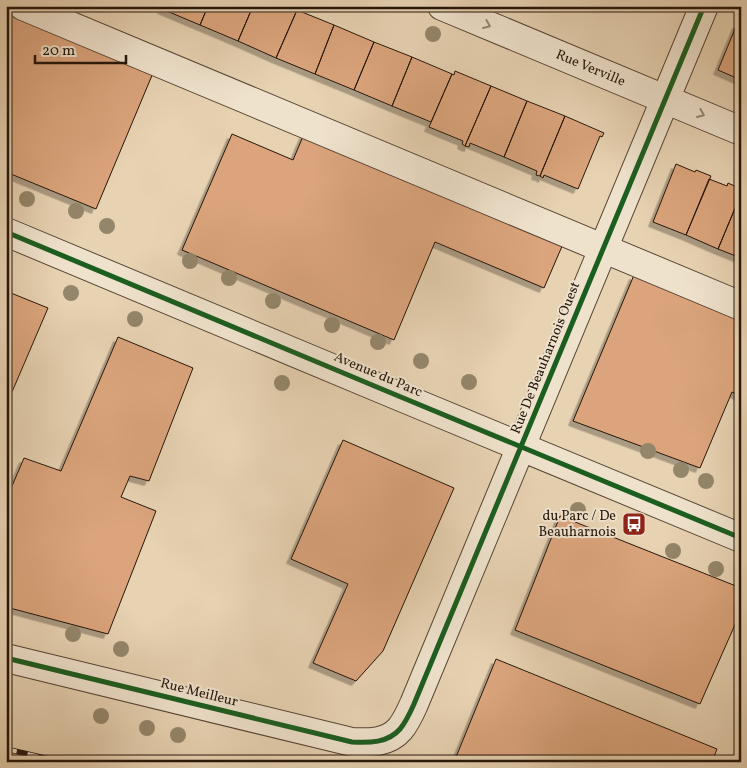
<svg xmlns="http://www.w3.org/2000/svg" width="747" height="768" font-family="Vollkorn,serif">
<defs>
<filter id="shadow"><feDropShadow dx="-4.5" dy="4.5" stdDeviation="0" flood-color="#0004"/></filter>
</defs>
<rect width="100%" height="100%" fill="#e7d2b2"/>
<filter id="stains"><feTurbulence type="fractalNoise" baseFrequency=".004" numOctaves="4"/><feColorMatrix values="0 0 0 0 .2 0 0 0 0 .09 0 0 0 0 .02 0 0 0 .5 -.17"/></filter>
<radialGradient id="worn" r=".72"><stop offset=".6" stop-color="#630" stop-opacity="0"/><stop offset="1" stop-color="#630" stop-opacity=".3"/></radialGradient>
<path fill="#dba47c" stroke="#25160a" filter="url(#shadow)" d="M163,6H208L200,25L162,9Z
M208,6H253L238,41L200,25Z
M253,6H289L297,10L276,58L238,41Z
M297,10L334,25L315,74L276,58Z
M6,12L153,73L96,209L6,172Z
M737,24L741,25V80L718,70Z
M334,25L374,42L354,90L315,74Z
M374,42L412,57L392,106L354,90Z
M412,57L452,74L431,122L392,106Z
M455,71L491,86L465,146L462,144L463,141L429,127L452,74L454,75Z
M491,86L527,101L504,157L470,143L469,147L465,146Z
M527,101L565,116L540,176L536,175L537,171L504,157Z
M565,116L604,133L602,137L600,136L578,189L544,175L543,178L540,176Z
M232,134L293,160L304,134L563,244L544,288L435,242L394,340L182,250Z
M676,164L695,172L696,170L711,176L686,235L653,222Z
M709,179L727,186L728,183L741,189V194L718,249L686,235Z
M741,194V258L718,249Z
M634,275L741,319V396L732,392L700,468L573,421Z
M6,291L48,308L6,406Z
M118,337L193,368L149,481L130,476L121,497L156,511L108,634L6,607V500L24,458L61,471Z
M343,440L454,488L383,651L356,681L313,663L348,584L291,559Z
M560,516L741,588V611L700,704L515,630Z
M496,659L717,749L712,762H454Z"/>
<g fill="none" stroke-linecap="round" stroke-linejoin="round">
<g stroke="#564534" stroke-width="30">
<g id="minor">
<path d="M23,6L741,306"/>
<path id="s1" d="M442,6L741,131"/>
<path d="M6,232L384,390L741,538"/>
<path d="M6,658L352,742C369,743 388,743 400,729C406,722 410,713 414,704L704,6"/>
</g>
</g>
<use href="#minor" stroke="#efe2cd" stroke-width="28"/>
<g stroke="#25160a" stroke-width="5.5">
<path id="rail" d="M6,749L62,762"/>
</g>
<use href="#rail" stroke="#efe2cd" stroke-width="4" stroke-dasharray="11" stroke-linecap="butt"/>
<g stroke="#efe2cd" stroke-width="8">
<path id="cycleway" d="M6,232L384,390L741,538
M6,658L352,742C369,743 388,743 400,729C406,722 410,713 414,704L704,6"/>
</g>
<use href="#cycleway" stroke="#1b5e20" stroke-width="5"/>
</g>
<g fill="#94866a">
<circle cx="433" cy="34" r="8"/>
<circle cx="27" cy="199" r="8"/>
<circle cx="76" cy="211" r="8"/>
<circle cx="107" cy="226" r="8"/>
<circle cx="190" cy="261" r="8"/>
<circle cx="229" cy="278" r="8"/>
<circle cx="71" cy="293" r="8"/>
<circle cx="273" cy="301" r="8"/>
<circle cx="135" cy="319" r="8"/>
<circle cx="332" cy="325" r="8"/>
<circle cx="378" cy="342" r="8"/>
<circle cx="421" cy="361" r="8"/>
<circle cx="469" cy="382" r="8"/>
<circle cx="282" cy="383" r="8"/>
<circle cx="648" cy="451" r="8"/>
<circle cx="681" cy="470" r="8"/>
<circle cx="706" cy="481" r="8"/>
<circle cx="578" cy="510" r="8"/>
<circle cx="673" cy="551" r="8"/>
<circle cx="716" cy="569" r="8"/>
<circle cx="73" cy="634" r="8"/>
<circle cx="121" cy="649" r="8"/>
<circle cx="101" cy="716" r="8"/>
<circle cx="147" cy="728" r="8"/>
<circle cx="178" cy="735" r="8"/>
</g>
<defs><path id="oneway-chevron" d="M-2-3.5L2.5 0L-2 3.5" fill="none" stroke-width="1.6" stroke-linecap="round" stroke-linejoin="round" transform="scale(1.25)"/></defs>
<g stroke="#948675">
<use href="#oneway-chevron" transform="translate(487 25) rotate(23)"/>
<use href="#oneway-chevron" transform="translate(701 114) rotate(23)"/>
</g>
<defs>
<g id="bus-square" transform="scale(1.25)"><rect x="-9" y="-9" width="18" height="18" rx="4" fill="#8f2418" stroke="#efe2cd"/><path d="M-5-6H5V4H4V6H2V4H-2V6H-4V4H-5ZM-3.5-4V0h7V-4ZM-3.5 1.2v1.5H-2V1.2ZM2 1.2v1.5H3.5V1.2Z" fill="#fff"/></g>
</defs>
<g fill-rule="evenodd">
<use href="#bus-square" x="634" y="524"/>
</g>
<g text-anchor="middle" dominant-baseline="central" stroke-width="4" stroke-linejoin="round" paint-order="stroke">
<g font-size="14" fill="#25160a" stroke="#efe2cd">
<text stroke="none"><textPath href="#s1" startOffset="161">Rue Verville</textPath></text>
<text transform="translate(546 358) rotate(-68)">Rue De Beauharnois Ouest</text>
<text transform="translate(378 375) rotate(23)">Avenue du Parc</text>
<text transform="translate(199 693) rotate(14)">Rue Meilleur</text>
</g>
<g font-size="14" fill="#25160a" stroke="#efe2cd" text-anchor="end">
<text x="616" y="516">du Parc / De<tspan x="616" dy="16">Beauharnois</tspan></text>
</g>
</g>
<rect width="747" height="768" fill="none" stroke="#e7d2b2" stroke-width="25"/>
<rect x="8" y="8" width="732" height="753" fill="none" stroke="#25160a" stroke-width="2.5"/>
<rect x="12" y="12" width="722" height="743" fill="none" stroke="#25160a"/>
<path d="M35 55v8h91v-8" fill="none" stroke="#25160a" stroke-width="2.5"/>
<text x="42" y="55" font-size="15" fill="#25160a" stroke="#efe2cd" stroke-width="4" paint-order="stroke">20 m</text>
<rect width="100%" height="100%" filter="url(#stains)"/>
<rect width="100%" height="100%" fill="url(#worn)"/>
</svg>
